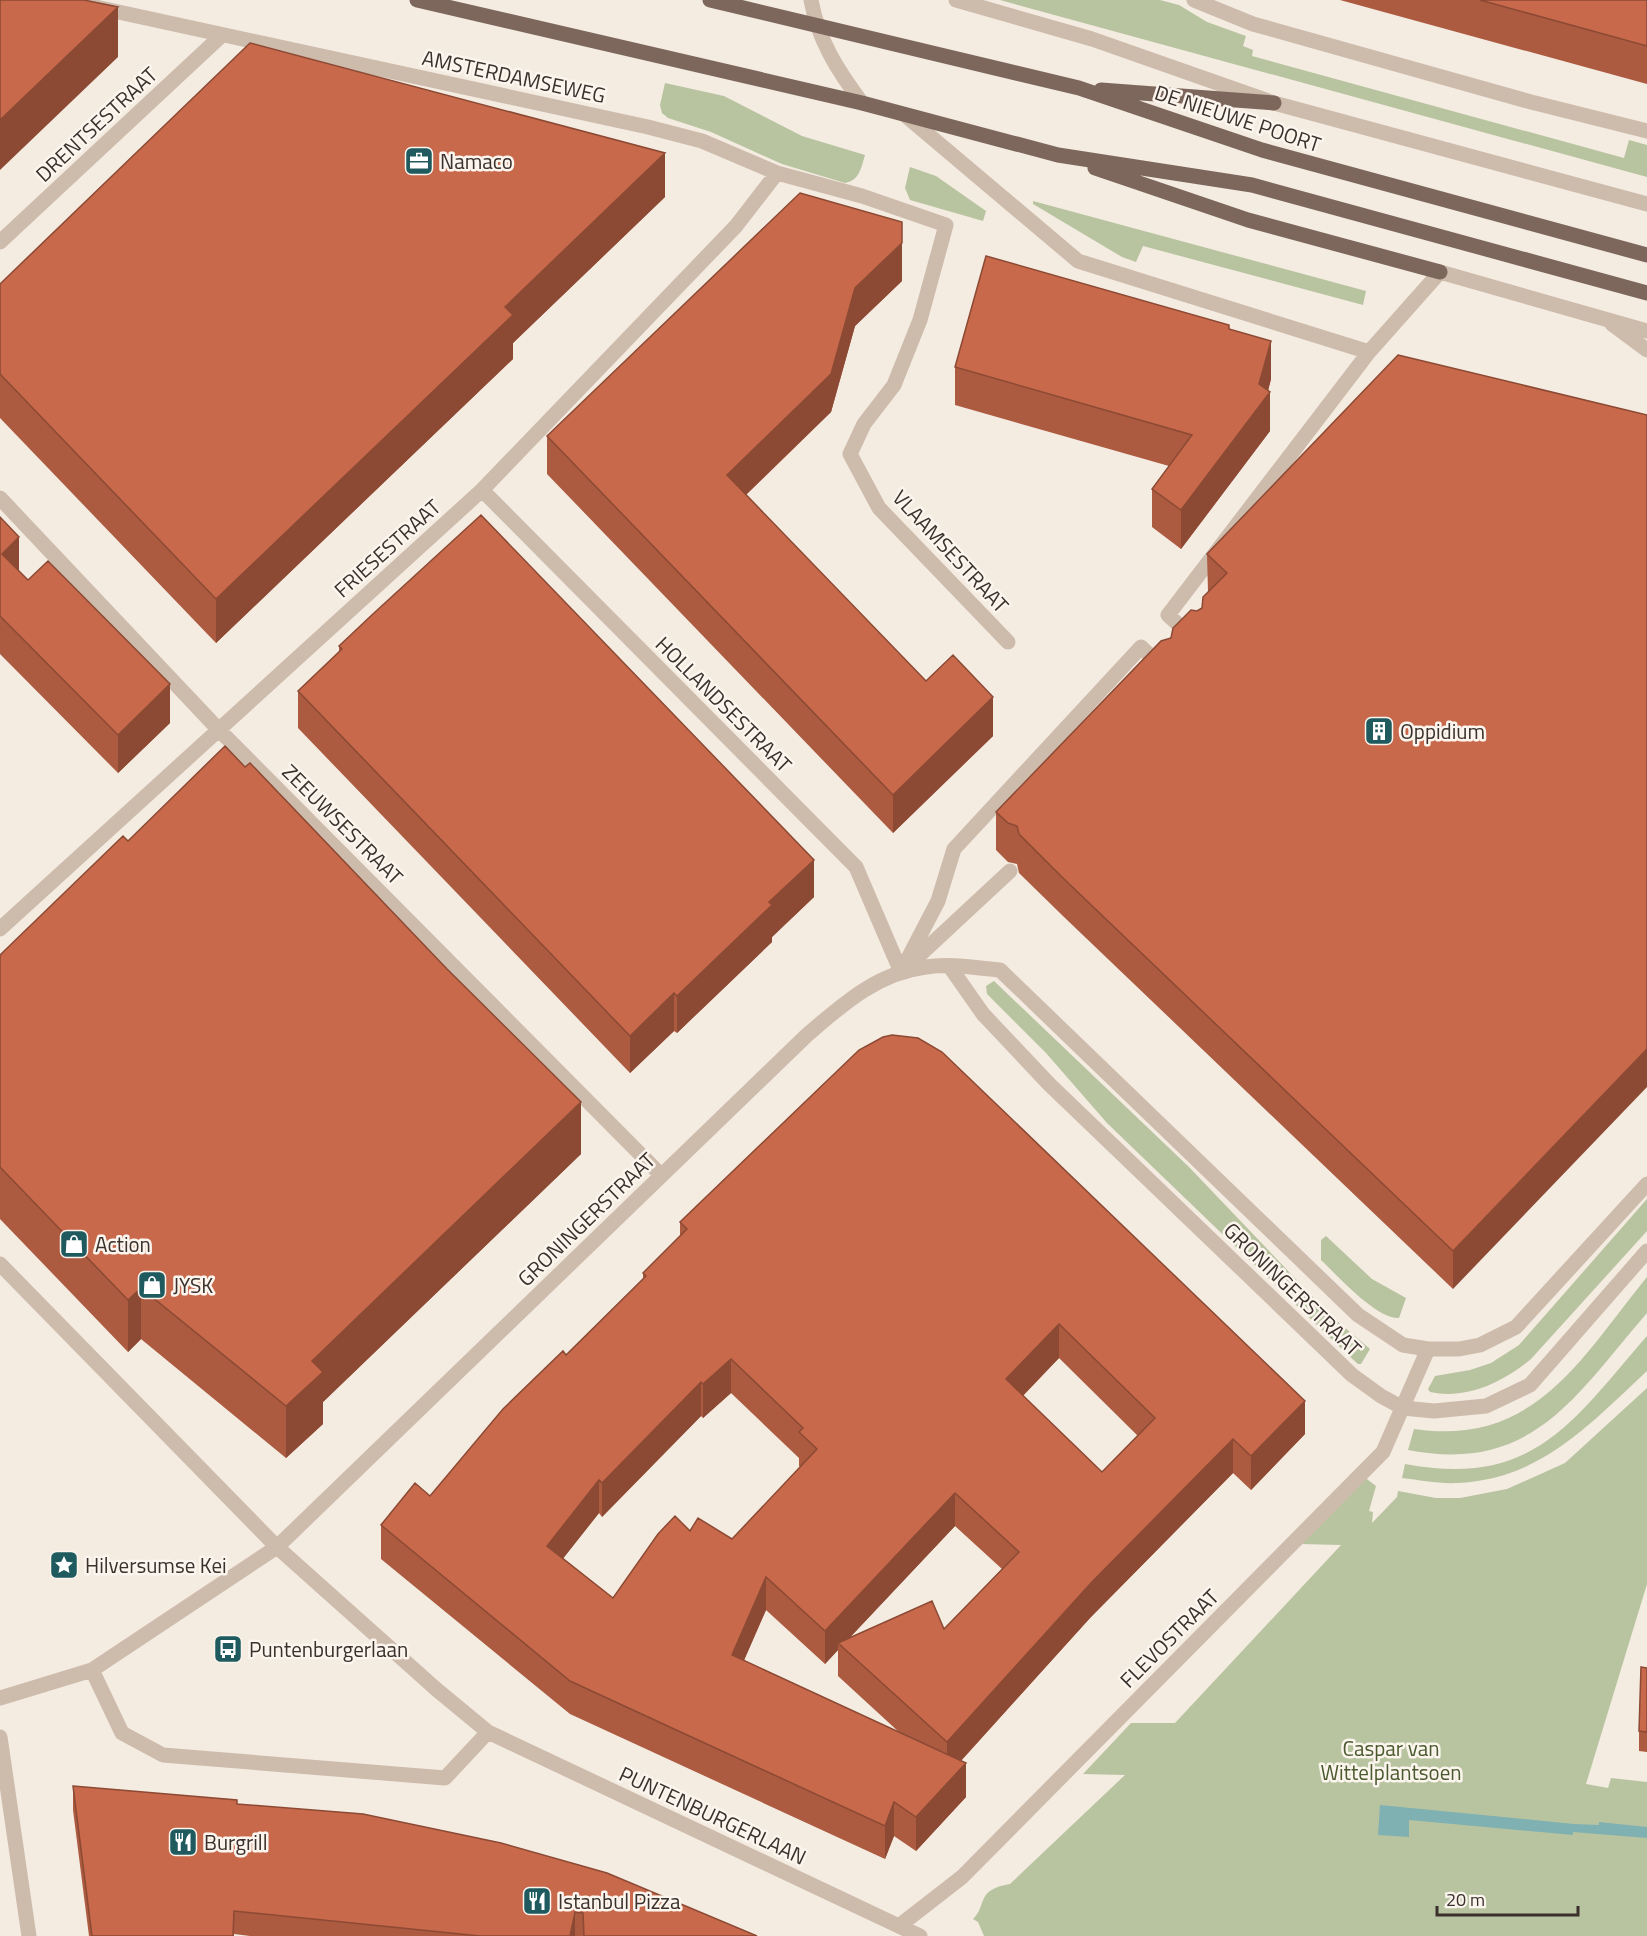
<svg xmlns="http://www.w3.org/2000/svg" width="1647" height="1936" font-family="'Titillium Web',sans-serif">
<rect width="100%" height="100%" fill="#f4ebe1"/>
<path fill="#b8c4a0" d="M1000,0H1160L1179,5L1207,22L1246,36L1243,46L1253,50L1252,56L1624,158L1629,140L1647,145V177Z
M665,83L724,96L802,136L865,155C861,168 860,180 845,183L782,164L711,132L668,118L662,113L660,105Z
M910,167L936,176L986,211L983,221L910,200L905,188Z
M1033,201L1366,291L1363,305L1143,246L1136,262L1122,257L1033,204Z
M994,981L1189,1167L1330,1315L1370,1349L1361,1364H1358L1348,1355L1107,1123L1046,1053L987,994L986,986Z
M1647,1199V1231L1531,1359C1504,1382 1466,1400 1430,1392L1428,1389L1435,1376L1470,1370L1491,1363L1519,1345Z
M1326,1236L1372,1279L1406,1298L1399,1318C1376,1319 1338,1276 1321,1260V1240Z
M1647,1277V1313C1575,1396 1533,1474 1408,1450L1414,1429C1535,1447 1581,1358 1647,1277Z
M1647,1336V1371C1590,1424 1540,1480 1457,1483C1439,1484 1420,1480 1402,1478L1405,1464C1534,1488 1572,1422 1647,1336Z
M1647,1388V1584L1586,1784L1608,1788L1611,1778L1647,1782V1936H984L978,1922L973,1919C988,1904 975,1890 1010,1884L1125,1775L1083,1774L1131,1723H1175L1341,1545L1300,1544L1363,1476L1376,1486L1369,1511L1373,1512L1372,1523L1397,1497L1398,1491L1436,1498H1460L1507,1489L1565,1463Z"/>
<path fill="#7fb0b2" d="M1380,1805L1574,1824L1599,1825V1822L1647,1827V1838L1573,1832V1835L1409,1820V1837L1378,1835Z"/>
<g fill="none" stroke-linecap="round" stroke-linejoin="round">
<path stroke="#cdbbac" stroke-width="15" d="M63,0L648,127L702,141L777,173L862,196L946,225L920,320L894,385L864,424L850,454L879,508L1008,642
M811,0C818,40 838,71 862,103
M956,0L1092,39L1274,103L1647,204
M1194,0L1253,24L1531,102L1647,131
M905,115L1078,261L1369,352
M0,242L221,36
M1612,324L1647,350
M482,490L856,867L901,972
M0,498L219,730L661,1175
M1191,636L1168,615L1369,352L1440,272L1647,331
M0,929L482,490L736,226L777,173
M910,964L1010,871
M950,967L983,1014L1049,1084L1352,1375L1381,1396L1403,1408L1434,1411L1486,1406L1530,1385L1647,1251
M901,972L938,901L954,849L1141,647L1163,668
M0,1264L277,1547L436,1689L488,1732L920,1936
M92,1670L122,1733L163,1755L445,1778L488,1732
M0,1698L92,1670L277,1547L807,1035C843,1004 877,973 926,967C950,963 976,968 1000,970L1358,1315L1403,1345L1428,1349H1459L1480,1345L1516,1327L1647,1184
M0,1737L29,1936
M899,1926L962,1877L1383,1452L1428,1349"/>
<path stroke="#7d675c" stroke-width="15" d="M417,0L862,103L1058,155L1252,185L1647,293
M710,0L1079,88L1262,150L1647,255
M1101,90L1274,103
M1095,168L1248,220L1440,272"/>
</g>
<path fill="#ac5a40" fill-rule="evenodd" d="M1340,0H1647V84Z
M665,197L513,343V359L216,643L0,418V284Z
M902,281L855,326L831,412L746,495L926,681L993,736L893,833L547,474V436Z
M1229,329L1271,379L1268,391L1270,431L1181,549L1152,527V489L1169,466L955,405V367Z
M1647,415L1453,1289L1064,917L1019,873L1017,864L1008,862L996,850V812L1197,611L1202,608L1208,592L1207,554Z
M0,517L19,571L170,723L118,773L0,654Z
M339,646L814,897L772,937V942L677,1033L674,1031L630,1073L298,728V691L339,652Z
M128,841L581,1154L323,1402V1424L286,1458L141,1339L128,1352L0,1219V955Z
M859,1050L1305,1434L1251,1490L1233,1473L1090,1618L961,1761L966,1797L916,1851L894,1836L885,1859L570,1714L381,1559V1525L430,1496L566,1355L643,1280V1273L680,1236V1222ZM1059,1358L1138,1436L1102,1472L1023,1396ZM731,1393L799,1458V1466L801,1467L732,1539L690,1531L613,1598L563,1558L599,1513L602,1517L701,1416L703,1418ZM955,1526L1002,1569L944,1629L850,1637ZM766,1610L825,1664L838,1650V1676L900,1733L744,1660Z
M1647,1668V1752L1639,1751V1731Z
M73,1786L237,1804L757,1936H250L234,1934V1936H89L73,1810Z"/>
<path fill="#8c4a34" d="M118,7V57L0,170V120Z
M665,153V197L513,343V359L216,643V599L505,307Z
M902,243V281L855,326L831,412L727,513V475L855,288Z
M1271,341V379L1266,398L1270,392V431L1181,549V510L1259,384Z
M19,537V575L2,554Z
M170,684V723L118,773V735Z
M993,697V736L893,833V795Z
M814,860V897L772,937V942L677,1033V996L769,902Z
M674,993V1031L630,1073V1036Z
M1647,1049V1087L1453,1289V1251Z
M581,1102V1154L323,1402V1424L286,1458V1406L312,1361Z
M141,1288V1339L128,1352V1300Z
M1059,1324V1358L1006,1413V1379Z
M731,1359V1393L703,1418V1384Z
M701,1382V1416L602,1517V1483Z
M1305,1401V1434L1251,1490V1456Z
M1233,1439V1473L1090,1618L947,1776V1742L1090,1584Z
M599,1480V1513L547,1579V1546Z
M955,1493V1526L842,1646L838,1643V1650L825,1664V1631Z
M766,1577V1610L732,1688V1655Z
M966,1763V1797L916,1851V1817Z
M894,1802V1836L885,1859V1826Z
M575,1912V1936H570Z"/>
<path fill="#c8694b" stroke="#8c4a34" stroke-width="1.5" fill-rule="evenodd" d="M0,0H84L118,7L0,120Z
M1480,0H1647V46Z
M250,43L665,153L505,307L513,315L216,599L0,374V284Z
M800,193L902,222V243L855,288L831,374L727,475L926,681L953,655L993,697L893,795L547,436Z
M986,256L1229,325V329L1271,341L1259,384L1270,392L1181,510L1152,489L1192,435L955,367Z
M1398,355L1647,415V1049L1453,1251L1064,879L1019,834L1017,826L1008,823L996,812L1161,641L1171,638L1173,628L1191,610L1197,611L1202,608L1203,597L1227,573L1207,554Z
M481,515L814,860L769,902L772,905L677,996L674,993L630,1036L298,691L342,649L339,646L374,613Z
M0,517L19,537L2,554L28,580L48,561L170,684L118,735L0,616Z
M225,746L245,767L250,763L447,969L581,1102L312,1361L323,1372L286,1406L141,1288L128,1300L0,1167V955L123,836L128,841Z
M892,1035L918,1038L942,1052L1305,1401L1251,1456L1233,1439L1090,1584L947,1742L838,1643L932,1601L944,1629L1019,1552L955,1493L825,1631L766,1577L732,1655L966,1763L916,1817L894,1802L885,1826L570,1681L381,1525L415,1483L430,1496L503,1409L563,1351L566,1355L646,1276L643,1273L687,1229L680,1222L859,1050L883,1037ZM1059,1324L1155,1418L1102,1472L1006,1379ZM731,1359L803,1428L799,1432L817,1449L732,1539L698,1518L690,1531L675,1516L658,1534L613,1598L547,1546L599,1480L602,1483L701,1382L703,1384Z
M1641,1667L1647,1668V1732L1639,1731Z
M73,1786L237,1800V1804L363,1814L501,1843L607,1873L757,1936H584L583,1913L575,1912L570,1936H480L234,1911L233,1936H92Z"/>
<defs>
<g id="office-square" transform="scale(1.5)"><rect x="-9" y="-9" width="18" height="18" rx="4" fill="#1f5a5e" stroke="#fbf5ee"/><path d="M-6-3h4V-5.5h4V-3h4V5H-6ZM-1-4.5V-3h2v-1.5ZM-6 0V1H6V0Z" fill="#fff"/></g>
<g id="building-square" transform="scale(1.5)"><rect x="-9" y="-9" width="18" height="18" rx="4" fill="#1f5a5e" stroke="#fbf5ee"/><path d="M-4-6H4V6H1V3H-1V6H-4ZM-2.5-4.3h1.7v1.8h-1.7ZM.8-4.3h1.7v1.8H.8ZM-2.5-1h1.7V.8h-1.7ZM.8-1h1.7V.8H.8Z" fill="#fff"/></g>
<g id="shop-square" transform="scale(1.5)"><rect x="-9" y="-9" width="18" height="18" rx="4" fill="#1f5a5e" stroke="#fbf5ee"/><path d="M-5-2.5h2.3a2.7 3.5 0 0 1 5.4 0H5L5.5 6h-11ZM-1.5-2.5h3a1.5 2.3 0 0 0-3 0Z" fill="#fff"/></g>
<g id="sight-square" transform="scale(1.5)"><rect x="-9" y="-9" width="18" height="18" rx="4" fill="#1f5a5e" stroke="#fbf5ee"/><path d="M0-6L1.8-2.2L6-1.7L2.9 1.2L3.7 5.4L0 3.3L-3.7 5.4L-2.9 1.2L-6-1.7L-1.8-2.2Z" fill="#fff"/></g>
<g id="bus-square" transform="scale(1.5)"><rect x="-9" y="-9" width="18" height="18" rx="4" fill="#1f5a5e" stroke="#fbf5ee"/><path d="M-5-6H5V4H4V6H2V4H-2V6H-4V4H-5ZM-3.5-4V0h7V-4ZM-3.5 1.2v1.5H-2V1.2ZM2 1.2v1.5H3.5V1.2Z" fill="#fff"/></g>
<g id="restaurant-square" transform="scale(1.5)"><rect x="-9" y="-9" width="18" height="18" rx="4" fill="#1f5a5e" stroke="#fbf5ee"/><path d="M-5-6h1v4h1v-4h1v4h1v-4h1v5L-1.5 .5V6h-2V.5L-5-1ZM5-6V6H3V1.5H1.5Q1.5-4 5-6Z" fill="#fff"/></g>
</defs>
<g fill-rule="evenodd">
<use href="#office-square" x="419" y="161"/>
<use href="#building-square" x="1379" y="731"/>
<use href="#shop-square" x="74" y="1244"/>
<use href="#shop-square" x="152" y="1285"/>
<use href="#sight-square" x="64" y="1565"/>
<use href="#bus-square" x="228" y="1649"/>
<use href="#restaurant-square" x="183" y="1842"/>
<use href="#restaurant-square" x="537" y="1901"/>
</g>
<g text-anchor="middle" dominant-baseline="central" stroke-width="5" stroke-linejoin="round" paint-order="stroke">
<g font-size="21" fill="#3b302b" stroke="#fbf5ee">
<text transform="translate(514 76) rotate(12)">AMSTERDAMSEWEG</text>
<text transform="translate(1238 118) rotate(18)">DE NIEUWE POORT</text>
<text transform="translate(96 124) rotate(-43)">DRENTSESTRAAT</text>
<text transform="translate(387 548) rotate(-42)">FRIESESTRAAT</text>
<text transform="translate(951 551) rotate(47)">VLAAMSESTRAAT</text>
<text transform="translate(724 704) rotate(45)">HOLLANDSESTRAAT</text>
<text transform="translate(343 824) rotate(45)">ZEEUWSESTRAAT</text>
<text transform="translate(586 1219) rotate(-44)">GRONINGERSTRAAT</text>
<text transform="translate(1293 1289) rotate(44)">GRONINGERSTRAAT</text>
<text transform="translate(1169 1638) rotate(-45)">FLEVOSTRAAT</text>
<text transform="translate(713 1815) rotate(25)">PUNTENBURGERLAAN</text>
</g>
<g font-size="21" fill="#3b302b" stroke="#fbf5ee" text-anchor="start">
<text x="440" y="161">Namaco</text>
<text x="1400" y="731">Oppidium</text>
<text x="95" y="1244">Action</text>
<text x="173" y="1285">JYSK</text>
<text x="85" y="1565">Hilversumse Kei</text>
<text x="249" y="1649">Puntenburgerlaan</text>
<text x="204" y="1842">Burgrill</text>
<text x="558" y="1901">Istanbul Pizza</text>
</g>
<g font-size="21" fill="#4a5a2e" stroke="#fbf5ee">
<text x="1391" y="1748">Caspar van<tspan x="1391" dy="24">Wittelplantsoen</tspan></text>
</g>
</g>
<path d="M1437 1906v9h141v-9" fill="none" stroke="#3b302b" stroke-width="3"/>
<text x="1446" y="1906" font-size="18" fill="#3b302b" stroke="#fbf5ee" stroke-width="4.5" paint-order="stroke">20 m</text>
</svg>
